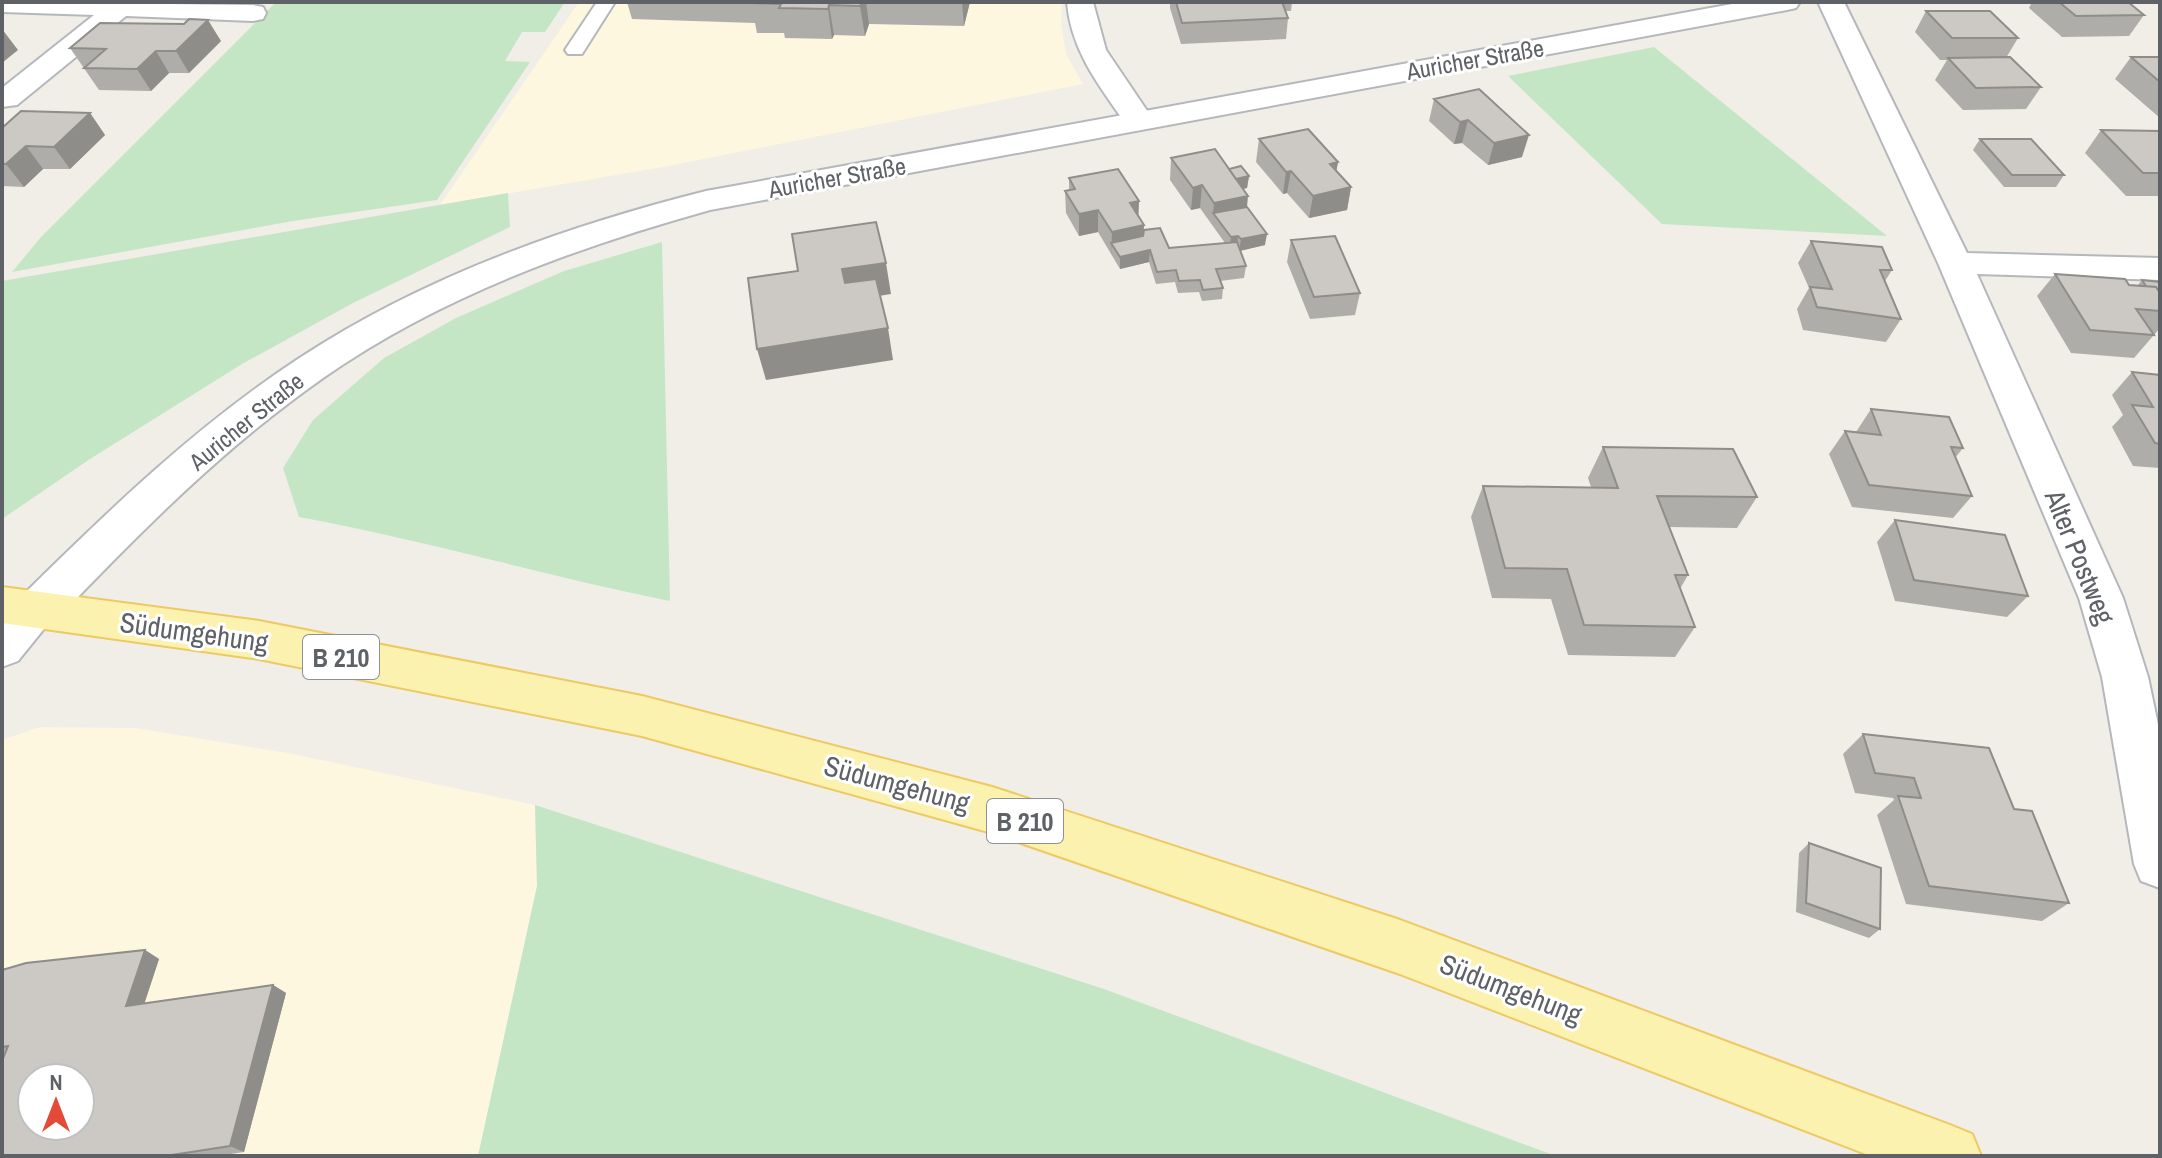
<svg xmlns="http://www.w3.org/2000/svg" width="2162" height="1158" font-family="'Archivo Narrow',sans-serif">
<rect width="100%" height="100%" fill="#f0eee7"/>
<path fill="#fdf7df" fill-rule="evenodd" d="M579,2H1062L1061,24L1066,54L1083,84L663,167L440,205Z
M40,727L135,728L288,753L535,805L537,886L478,1156H2V740ZM32,1078H80V1126H32Z"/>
<path fill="#c5e6c5" d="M276,2H565L545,32H522L505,61L530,62L437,200L293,221L12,272L41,237Z
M1654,47L1887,236L1662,224L1508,76Z
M508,193L510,227L353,303L242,364L90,459L2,519V281Z
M662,242L670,601C546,576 424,540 299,517L283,468L313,420L384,358L456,318L564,271Z
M535,805L1104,989L1556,1156H478L537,886Z"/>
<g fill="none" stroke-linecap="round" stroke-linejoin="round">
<g stroke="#b4b7bb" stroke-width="4">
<path id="service" d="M597,2H615L582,54H568L565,50Z"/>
</g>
<g stroke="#b4b7bb" stroke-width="4">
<path id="minor" d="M2,2L253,5L263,7L266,13L263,19L253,21L126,16L17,105L2,107V88L94,15L2,12Z
M1067,2H1093L1106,50L1154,121L1150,127H1128C1101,88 1071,52 1067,2Z
M1818,2H1844L1967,253L2160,258V280L1977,274L2123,598L2148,677L2160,734V888L2141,881L2134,864L2102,677L2079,598L1938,263Z
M38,591L54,596L60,609L18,661L2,667V618L22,596Z"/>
</g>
<g stroke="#b4b7bb" stroke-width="4">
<path id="tertiary" d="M1743,2H1800L1796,8L1787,10L710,210C574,248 439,297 323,378C223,448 138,534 54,622L38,627L22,622L16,609L22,596C108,511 196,426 298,359C421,278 563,227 706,191Z"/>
</g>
<g stroke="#edc963" stroke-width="4">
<path id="primary" d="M2,587L259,621L642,696L992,787L1400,920L1950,1125L1972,1134L1981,1156H1871L1400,974L992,833L642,736L259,659L2,623Z"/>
</g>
<use href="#service" fill="#fff" fill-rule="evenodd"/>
<use href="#minor" fill="#fff" fill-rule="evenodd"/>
<use href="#tertiary" fill="#fff" fill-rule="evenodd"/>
<use href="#primary" fill="#fcf2af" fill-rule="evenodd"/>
</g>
<path fill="#afada9" d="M627,2H970L964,26L869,24L865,36L834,35L832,39L785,38L784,33H757L755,23L632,19Z
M1170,2H1292L1291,11H1285L1288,18L1286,39L1181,44L1170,8Z
M2032,2H2128L2144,15L2129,36L2062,37L2029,8Z
M1926,11L2018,38L2006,58L2041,87L2026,109L1963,110L1935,80L1947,60H1940L1915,32Z
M221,41L189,73H169L151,91L99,90L70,48Z
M2131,57H2160V118L2115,79Z
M1479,89L1522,157L1488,165L1462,143L1454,144L1429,121L1434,99Z
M90,113L105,135L70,169H43L24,187L2,186V128Z
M2101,130L2160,131V196H2126L2085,153Z
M1259,139L1338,162L1336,171L1351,187L1347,210L1309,218L1287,193L1283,194L1256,162Z
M1980,139L2064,175L2056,187H2004L1973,150Z
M1171,158L1229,169L1249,176L1247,188L1243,189L1247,207L1265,245L1240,251L1246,266L1244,278L1220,281L1223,288L1222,299L1202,301L1199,292L1178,293L1175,282L1156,284L1149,262L1120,269L1098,232L1079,236L1066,213L1065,191L1069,190V178L1139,201L1138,217L1144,230L1169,248L1225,243L1200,208L1191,210L1170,180Z
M1291,240L1360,293L1355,315L1310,319L1287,262Z
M1811,241L1892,270L1885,281L1901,319L1886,342L1803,330L1797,309L1809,288L1798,263Z
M2055,274L2137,286L2142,280L2160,282V328L2134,358L2071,353L2037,296Z
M2132,372L2160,375V468L2133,466L2112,427L2123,415L2112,395Z
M1871,409L1963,448L1955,458L1972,496L1953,518L1852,507L1829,454L1845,431L1856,432Z
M1603,447L1757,497L1737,528L1669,527L1688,575L1680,589L1695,627L1675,657L1568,655L1551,599L1492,598L1471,517L1483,486L1591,487L1588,478Z
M1895,520L2028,596L2007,617L1895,601L1877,542Z
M1863,734L2014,809L2069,903L2042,921L1906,904L1877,815L1894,800L1893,798L1855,793L1843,754Z
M1809,843L1880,929L1869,938L1796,912L1799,853Z
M145,950L159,959L144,1003L273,985L286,993L244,1152L218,1156H2L4,1055H2V970Z"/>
<path fill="#8f8d89" d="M862,2H866L869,24L865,36L860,6Z
M962,2H970L964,26Z
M829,5L834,35L832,39L828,9Z
M208,20L221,41L189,73L176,51Z
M2,29L18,50L2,63Z
M156,51L169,73L151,91L137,69Z
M90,113L105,135L70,169L54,147Z
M1468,120L1462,143L1454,144L1460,122Z
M1529,135L1522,157L1488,165L1494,143Z
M26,146L43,169L24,187L6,164Z
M1338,162L1334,184L1330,164Z
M1291,171L1287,193L1283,194L1286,172Z
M1249,176L1247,188L1229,192L1230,180Z
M1202,185L1200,208L1191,210L1193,188Z
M1351,187L1347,210L1309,218L1313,196Z
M1248,196L1246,218L1213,214L1214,203Z
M1139,201L1138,224L1130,203Z
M1098,210V232L1079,236V214Z
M1144,225L1143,248L1111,243V255L1112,232Z
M1267,234L1265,245L1239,251L1241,239Z
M1238,236L1237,248L1230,249L1231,237Z
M1150,250L1149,262L1120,269V257Z
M886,263L891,294L848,301L842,269Z
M888,328L893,360L766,380L757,349Z
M145,950L159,959L141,1014L126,1006Z
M273,985L286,993L244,1152L230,1146Z"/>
<path fill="#ccc9c4" stroke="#8f8d89" stroke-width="2" fill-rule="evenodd" d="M751,2H862L860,6L829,5L828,9L779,8L781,4L751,3Z
M1176,2H1282L1288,18L1182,23Z
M2059,2H2128L2144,15L2076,16Z
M1926,11H1990L2018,38H1952Z
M189,19L208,20L176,51H156L137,69L84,68L106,49L70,48L100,23L184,24Z
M2010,57L2041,87L1976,88L1948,58Z
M2131,57H2160V82Z
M1479,89L1529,135L1494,143L1468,120L1460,122L1434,99Z
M21,111L90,113L54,147L26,146L6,164H2V128Z
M1308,129L1338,162L1330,164L1351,187L1313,196L1291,171L1286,172L1259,139Z
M2101,130L2160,131V173H2143Z
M1980,139H2031L2064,175H2012Z
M1215,149L1248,196L1214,203L1202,185L1193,188L1171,158Z
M1241,166L1249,176L1236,179L1229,169Z
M1118,169L1139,201L1130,203L1144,225L1112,232L1098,210L1079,214L1065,191L1075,189L1069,178Z
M1247,207L1267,234L1241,239L1238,236L1231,237L1213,213Z
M876,222L886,263L842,269L845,283L876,279L888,328L757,349L748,278L798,271L792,234Z
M1160,228L1169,248L1237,242L1246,266L1216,269L1223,288L1203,290L1200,280L1179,281L1176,270L1157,272L1150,250L1120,257L1111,243L1143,236L1144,230Z
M1335,236L1360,293L1314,297L1291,240Z
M1811,241L1882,247L1892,270H1880L1901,319L1817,307L1810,287L1832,289Z
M2055,274L2125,279L2129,285L2156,287L2160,293V311L2136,309L2154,335L2090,330Z
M2142,280L2160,282V293L2156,287L2146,286Z
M2132,372L2160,375V444L2155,443L2132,405L2153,407Z
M1871,409L1949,417L1963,448L1951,447L1972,496L1869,485L1845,431L1881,435Z
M1603,447L1733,449L1757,497L1657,496L1688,575H1675L1695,627L1584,625L1567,569L1505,568L1483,486L1618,488Z
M1895,520L2005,535L2028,596L1914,580Z
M1863,734L1989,748L2014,809L2032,811L2069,903L1929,886L1898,796L1921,798L1914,778L1875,773Z
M1809,843L1881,868L1880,929L1806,903Z
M145,950L126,1006L273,985L230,1146L165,1156H2V1061L8,1046L2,1047V970L26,963ZM32,1078H80V1126H32Z"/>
<g text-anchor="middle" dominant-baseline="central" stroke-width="6" stroke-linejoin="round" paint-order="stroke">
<g font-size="24" fill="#5e6267" stroke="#fff">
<text transform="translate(1475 59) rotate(-10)">Auricher Straße</text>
<text transform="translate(837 177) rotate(-10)">Auricher Straße</text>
<text transform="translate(246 421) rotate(-39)">Auricher Straße</text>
</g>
<g fill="#fff" stroke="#8e9195" stroke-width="2">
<rect x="303" y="635" width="76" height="44" rx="6"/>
<rect x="987" y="799" width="76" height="44" rx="6"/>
</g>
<g font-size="26" font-weight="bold" fill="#5e6267">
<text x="341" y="657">B 210</text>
<text x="1025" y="821">B 210</text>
</g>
<g font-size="28" fill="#5e6267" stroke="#fff">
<text transform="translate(2080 557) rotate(68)">Alter Postweg</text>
<text transform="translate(194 632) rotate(8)">Südumgehung</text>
<text transform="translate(897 784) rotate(15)">Südumgehung</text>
<text transform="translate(1511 989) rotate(21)">Südumgehung</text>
</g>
</g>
<rect width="2162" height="1158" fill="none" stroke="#5e6267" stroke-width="8"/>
<g transform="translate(56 1102)"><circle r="38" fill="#ffffff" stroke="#bfc0c2" stroke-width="2"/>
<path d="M0-6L14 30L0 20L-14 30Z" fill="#e44a39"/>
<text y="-12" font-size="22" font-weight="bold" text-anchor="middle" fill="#5e6267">N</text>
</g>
</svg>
